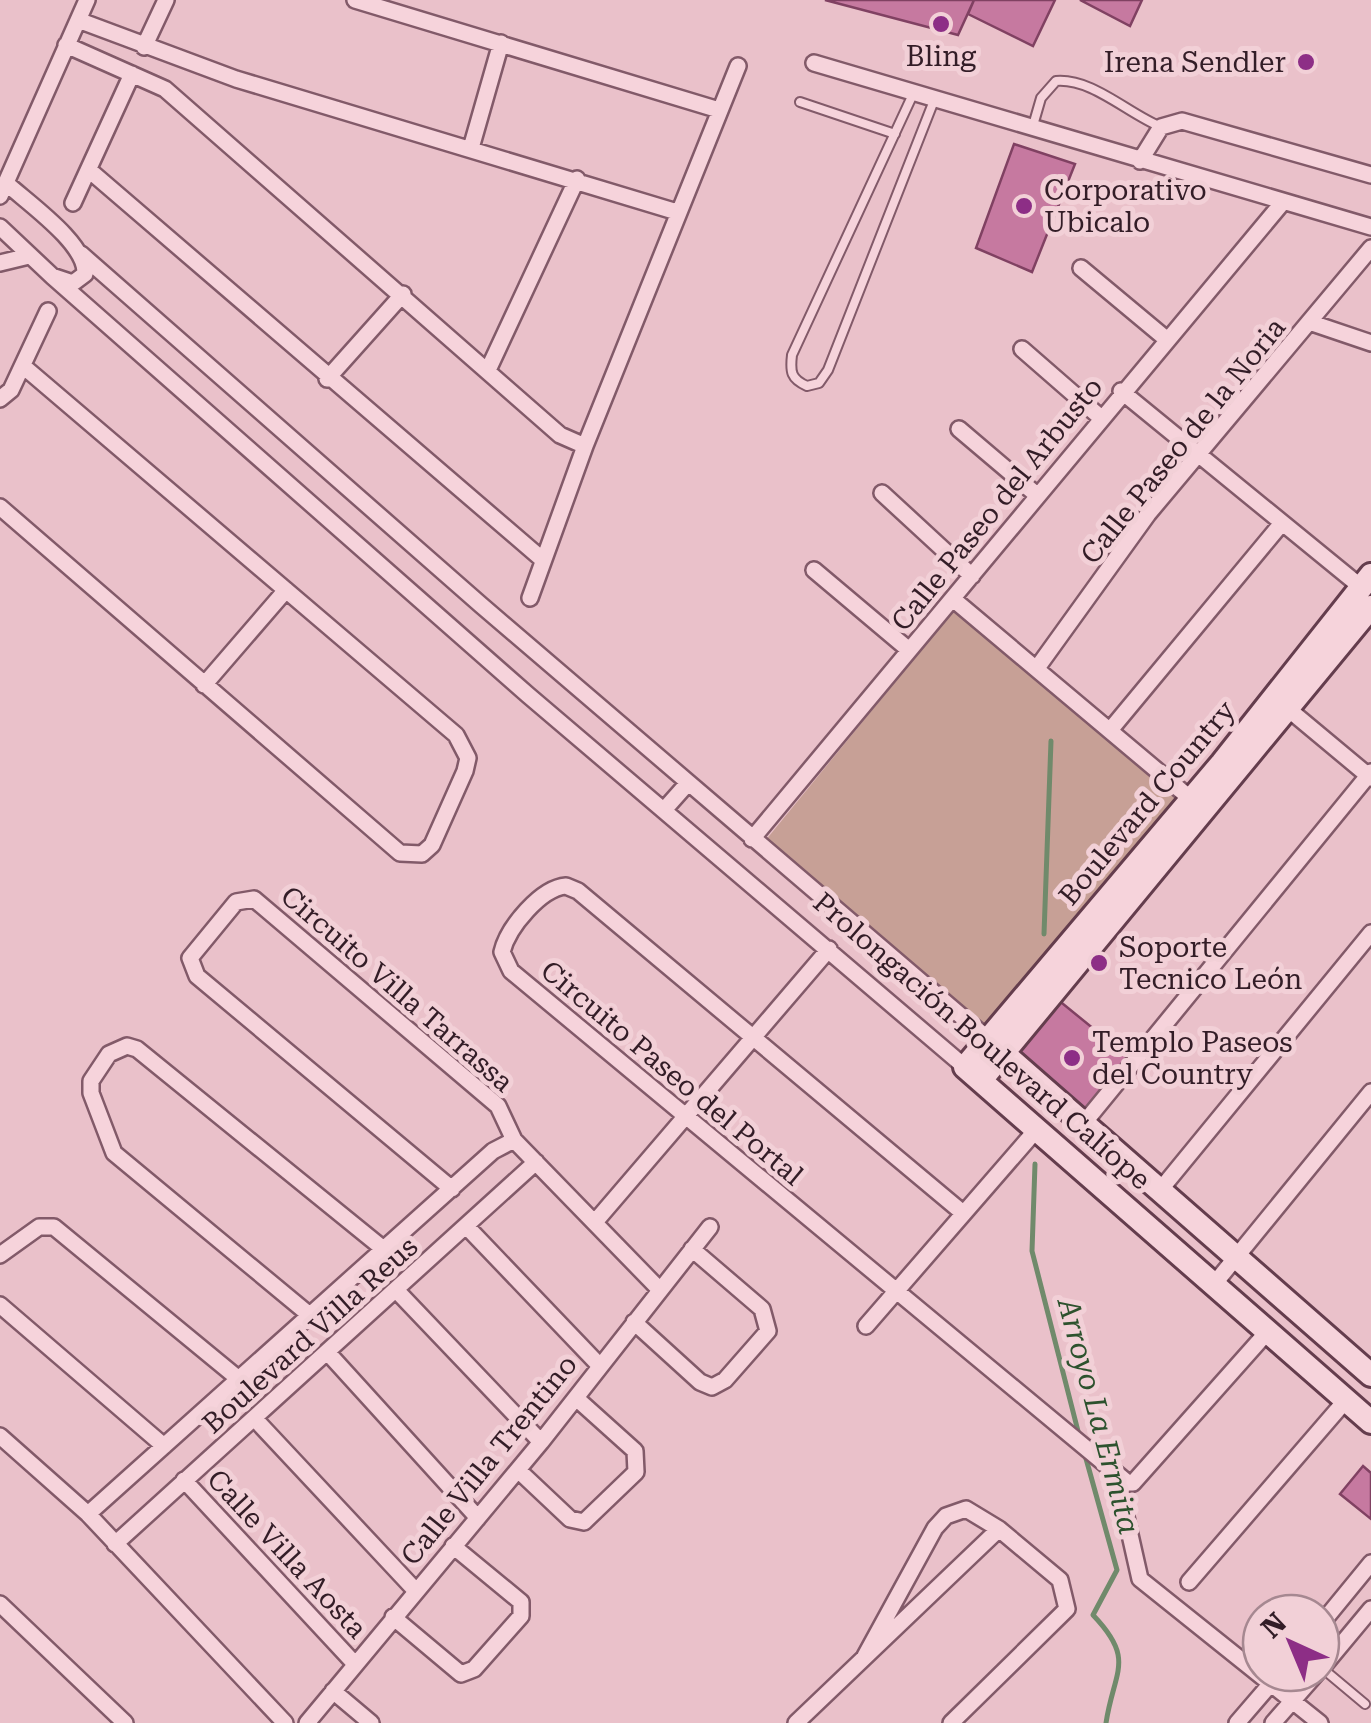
<svg xmlns="http://www.w3.org/2000/svg" width="1371" height="1723" font-family="'Roboto Serif',serif">
<rect width="100%" height="100%" fill="#eac1ca"/>
<path fill="#c7a096" d="M954,610L1183,801L988,1031L765,841Z"/>
<g fill="none" stroke-linecap="round" stroke-linejoin="round">
<path stroke="#708a6b" stroke-width="5" d="M1044,934L1051,741
M1035,1164L1032,1251L1079,1435
M1085,1455L1117,1570L1093,1615C1136,1660 1114,1670 1106,1723"/>
</g>
<path fill="#c679a0" stroke="#804162" stroke-width="2.5" d="M825,0H974L958,35Z
M974,0H1055L1033,46L968,14Z
M1080,0H1142L1130,26Z
M1014,144L1075,164L1032,272L976,248Z
M1057,999L1132,1060L1085,1119L1011,1056Z
M1363,1466L1371,1473V1519L1340,1494Z"/>
<g fill="none" stroke-linecap="round" stroke-linejoin="round">
<g stroke="#825a69" stroke-width="12">
<path id="lane" d="M914,92L792,355C790,372 791,379 807,386L819,383L828,370L935,98
M800,102L895,134
M1032,129L1041,98L1056,81C1092,78 1127,113 1161,127
M1322,1668L1365,1704"/>
</g>
<g stroke="#825a69" stroke-width="20">
<path id="street" d="M355,0L719,110
M78,20L236,79L677,212
M66,45L165,89L560,435L585,446
M144,47L166,0
M814,63L1371,227
M471,148L501,43
M1140,161L1161,127L1182,121L1371,175
M89,170L543,560
M0,196L87,0
M73,203L132,74
M0,227L52,276L73,283L85,274C87,244 28,203 6,183
M81,254L481,605L988,1039
M0,263L29,256
M1081,268L1165,338
M52,276L528,695L965,1067
M1312,323L1371,343
M1022,349L1100,417
M488,370L577,179
M327,379L403,294
M1121,391L1361,587
M0,399L11,390L48,311
M959,429L1038,496
M882,493L972,576
M0,507L400,853L422,854L432,845L465,771L468,758L456,735L23,366
M814,570L909,650
M530,598L585,446L738,66
M953,599L1191,799
M1037,668L1148,514L1371,248
M204,685L286,590
M1281,703L1371,778
M1111,729L1282,523
M664,810L688,783
M752,839L1283,202
M1084,1123L1371,772
M452,1189L197,976L190,958L236,902L254,899L498,1106L514,1140L659,1289
M1161,1189L1371,933
M963,1213L578,891L566,886C541,888 508,927 502,952L511,971L1128,1483H1133L1269,1330
M595,1222L829,949
M468,1228L599,1365
M0,1255L39,1227H54L240,1380
M1215,1283L1371,1092
M398,1292L541,1442
M0,1305L164,1446
M312,1317L114,1153L91,1093V1081L109,1054L127,1046L137,1049L386,1251
M634,1322L700,1382L712,1387L725,1380L768,1331L762,1309L692,1249
M866,1326L1037,1129
M329,1354L478,1518
M254,1418L415,1590
M0,1436L88,1514L285,1723
M518,1470L570,1519L584,1522L636,1472L635,1451L576,1398
M184,1480L354,1663
M88,1514L493,1151L514,1140
M1126,1517L1140,1579L1320,1723
M115,1544L536,1162
M1189,1582L1346,1400
M0,1604L125,1723
M393,1617L461,1674L474,1669L521,1616V1602L453,1546
M1321,1624L1371,1563
M865,1656L935,1528L946,1516L966,1509L999,1529L1060,1580L1067,1609L951,1723
M1321,1669L1371,1609
M333,1691L371,1723
M307,1723L541,1442L710,1227
M796,1723L999,1529
M1237,1723L1280,1673
M1273,1723L1317,1673"/>
</g>
<g stroke="#643d4d" stroke-width="28">
<path id="secondary" d="M1371,575L1222,763L965,1067L1371,1422
M994,1045L1371,1375
M981,1080L1371,607"/>
</g>
<use href="#lane" stroke="#f6d3db" stroke-width="8"/>
<use href="#street" stroke="#f6d3db" stroke-width="15"/>
<use href="#secondary" stroke="#f6d3db" stroke-width="22"/>
</g>
<g fill="#8d2e86" stroke="#f2d0d7" stroke-width="4">
<circle cx="941" cy="24" r="10"/>
<circle cx="1306" cy="62" r="10"/>
<circle cx="1024" cy="206" r="10"/>
<circle cx="1099" cy="963" r="10"/>
<circle cx="1072" cy="1058" r="10"/>
</g>
<g text-anchor="middle" dominant-baseline="central" stroke-width="10" stroke-linejoin="round" paint-order="stroke">
<g font-size="28" fill="#331d27" stroke="#f2d0d7" text-anchor="start">
<text x="941" y="56" text-anchor="middle">Bling</text>
<text x="1286" y="62" text-anchor="end">Irena Sendler</text>
<text x="1044" y="190">Corporativo<tspan x="1044" dy="32">Ubicalo</tspan></text>
<text x="1119" y="947">Soporte<tspan x="1119" dy="32">Tecnico León</tspan></text>
<text x="1092" y="1042">Templo Paseos<tspan x="1092" dy="32">del Country</tspan></text>
</g>
<g font-size="28" fill="#331d27" stroke="#f2d0d7">
<text transform="translate(1183 441) rotate(-51)">Calle Paseo de la Noria</text>
<text transform="translate(997 504) rotate(-51)">Calle Paseo del Arbusto</text>
<text transform="translate(1147 803) rotate(-50)">Boulevard Country</text>
<text transform="translate(397 989) rotate(41)">Circuito Villa Tarrassa</text>
<text transform="translate(982 1041) rotate(41)">Prolongación Boulevard Calíope</text>
<text transform="translate(672 1073) rotate(40)">Circuito Paseo del Portal</text>
<text transform="translate(310 1335) rotate(-42)">Boulevard Villa Reus</text>
<text transform="translate(489 1460) rotate(-51)">Calle Villa Trentino</text>
<text transform="translate(287 1554) rotate(47)">Calle Villa Aosta</text>
</g>
<g font-size="30" font-style="italic" fill="#2d522e" stroke="#f2d0d7">
<text transform="translate(1099 1416) rotate(75)">Arroyo La Ermita</text>
</g>
</g>
<g transform="translate(1291 1643) rotate(316)"><circle r="48" fill="#f2d0d7" stroke="#a68891" stroke-width="2.5"/>
<path d="M0-8L18 38L0 25L-18 38Z" fill="#8d2e86"/>
<text y="-15" font-size="28" font-weight="bold" text-anchor="middle" fill="#331d27">N</text>
</g>
</svg>
